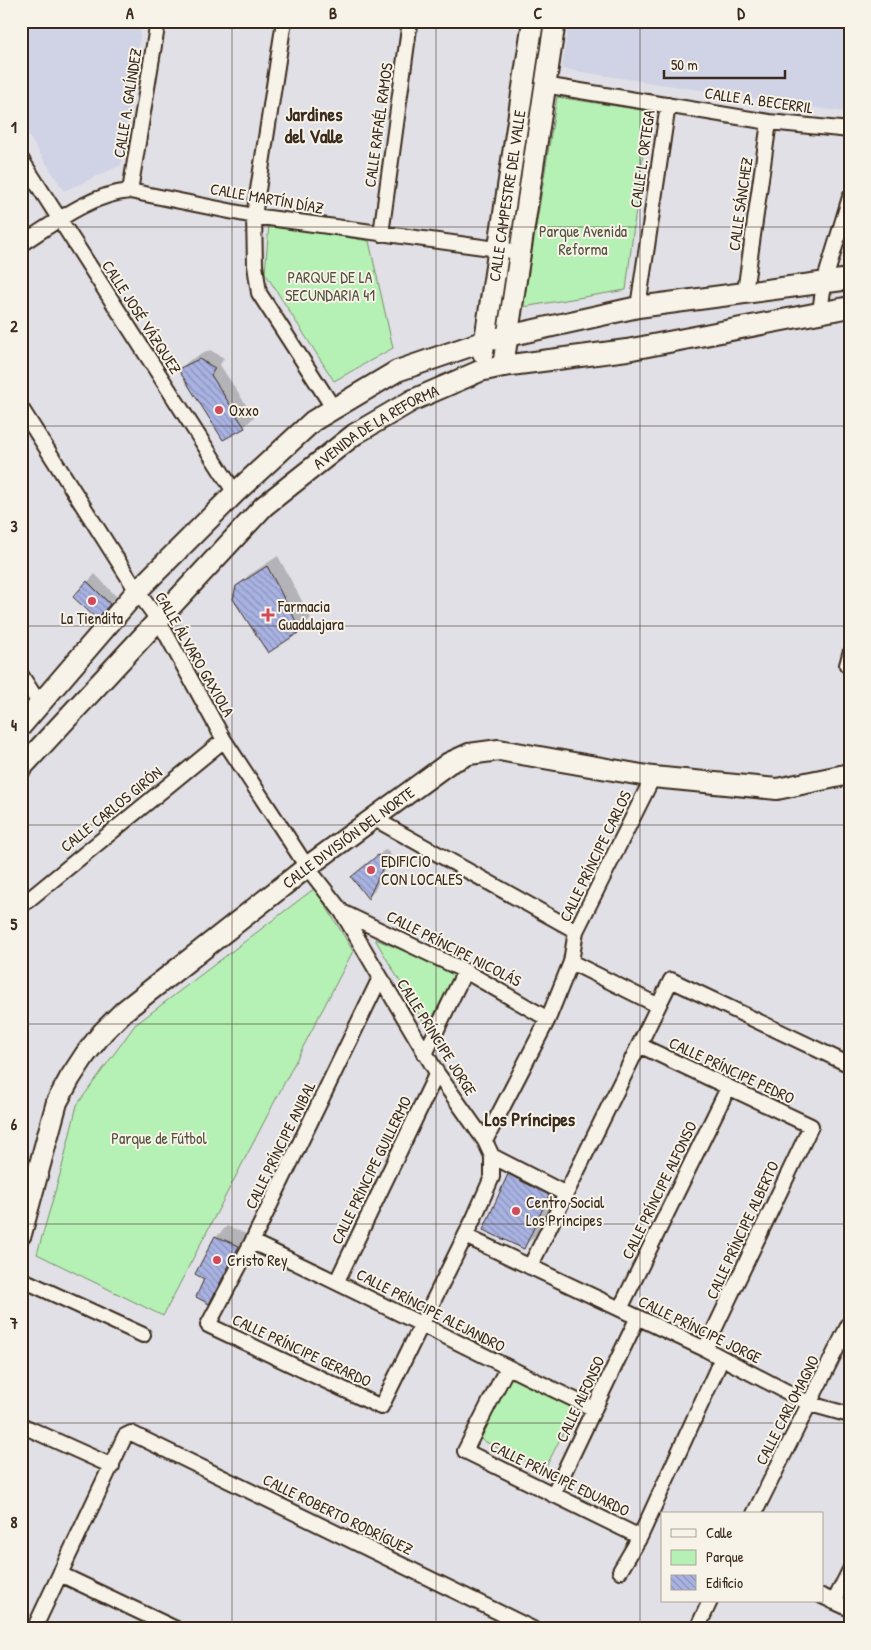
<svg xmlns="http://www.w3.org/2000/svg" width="871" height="1650" font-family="'Patrick Hand',sans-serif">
<defs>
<pattern id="building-back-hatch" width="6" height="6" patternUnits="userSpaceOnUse" patternTransform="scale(1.25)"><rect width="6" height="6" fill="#a9b3e3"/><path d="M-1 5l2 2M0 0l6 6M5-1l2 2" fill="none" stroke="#8b92b7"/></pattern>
</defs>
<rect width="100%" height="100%" fill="#e0e0e6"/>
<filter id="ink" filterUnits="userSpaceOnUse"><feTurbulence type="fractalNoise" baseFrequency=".02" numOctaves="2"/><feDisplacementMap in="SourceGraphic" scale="10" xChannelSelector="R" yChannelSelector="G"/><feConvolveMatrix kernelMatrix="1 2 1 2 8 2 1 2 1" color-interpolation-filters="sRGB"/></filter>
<g filter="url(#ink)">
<path fill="#d0d2e5" d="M21,21H142L121,165L64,191L21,124Z
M569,21H850V113L562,69Z"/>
<path fill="#b5f0b4" stroke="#788d69" d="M557,97L648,111L626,290L523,307Z
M269,224L369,241L393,348L334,381L265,273Z
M315,888L353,951L163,1316L37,1254L61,1171L77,1105L135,1025Z
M375,939L456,972L427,1028Z
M509,1372L577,1405L544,1471L476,1437Z"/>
<path fill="#0003" d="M210,350L224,358L220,365L254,417L244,427L224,439L180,369L190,360Z
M278,556L311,618L300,630L237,586L249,575Z
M95,574L116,596L97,617L74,597Z
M386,849L391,855L375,890L369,897L360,870Z
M521,1164L559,1184L535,1236L523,1247L510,1175Z
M227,1226L249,1235L220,1291L209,1302L206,1278L216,1237Z"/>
<path fill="url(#building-back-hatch)" stroke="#3b2a1e" d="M199,359L215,368L211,375L245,428L223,440L178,369Z
M267,566L301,631L268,653L233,599L236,586Z
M87,581L110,604L97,619L73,597Z
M378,855L385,863L368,899L351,877Z
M508,1174L549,1195L524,1249L483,1230Z
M215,1236L239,1246L209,1304L196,1297L204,1279L195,1274Z"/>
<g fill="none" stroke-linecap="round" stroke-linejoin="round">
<g stroke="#3b2a1e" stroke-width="18">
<path id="street" d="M284,21L254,216L255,265L259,293L334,409
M544,85L769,122L850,130
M21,159L235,493
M130,191L158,21
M381,234L410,21
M21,244C54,223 91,194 130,191L254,216L520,252
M745,292L769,122
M638,307L668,105
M820,312L824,283L850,197
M21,408L137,591L159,621L224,740L307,867L342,912L437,1073L485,1141L492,1156L566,1194
M847,665L850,654
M21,675L39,703
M373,818L576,931
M21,906L224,740
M342,912L465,971L548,1019
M571,962L657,1005
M380,978L252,1242L208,1325L381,1407L474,1218L492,1177V1156
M639,1045L811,1126L705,1349
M425,1054L465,971
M485,1141L548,1019L571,962L576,931L653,777
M465,1236L705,1349L810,1404L850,1415
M252,1242C368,1296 480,1355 594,1409
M530,1267L671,980L850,1065
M21,1279L143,1335
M337,1281L437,1073
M620,1309L728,1088
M507,1368L465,1451L640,1537
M21,1425L112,1466
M553,1495L638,1317
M754,1514L850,1322
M620,1571L640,1537L722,1358
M60,1574L176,1629
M822,1596L850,1609
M834,1602L850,1570
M34,1629L125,1436L131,1433L533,1629
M697,1629L710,1601"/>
</g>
<g stroke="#3b2a1e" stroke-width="24">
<g id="secondary">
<path id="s1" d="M483,353L533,21"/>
<path d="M503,366L555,21"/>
<path d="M21,726L137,591L235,493L313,421L397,371L485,341L638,307L850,279"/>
<path id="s2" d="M21,768L264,506L355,434L413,400L480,371L503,366L627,350L850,307"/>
<path id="s3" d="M21,1234L57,1102L70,1078L85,1055L103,1032L124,1011L307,867L449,763L469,754L499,750L653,777L777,789L850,774"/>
</g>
</g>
<use href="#street" stroke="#f7f3e8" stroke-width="14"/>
<use href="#secondary" stroke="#f7f3e8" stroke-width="20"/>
</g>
</g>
<path fill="none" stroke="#3b2a1e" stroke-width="1" stroke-opacity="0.55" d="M232,21V1629M436,21V1629M640,21V1629M21,227H850M21,426H850M21,626H850M21,825H850M21,1024H850M21,1224H850M21,1423H850"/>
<g fill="#d1495b" stroke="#f7f3e8" stroke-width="2">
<circle cx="219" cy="410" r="5"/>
<circle cx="92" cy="601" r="5"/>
<path d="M265.5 607.5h5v5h5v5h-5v5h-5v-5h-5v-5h5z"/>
<circle cx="371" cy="870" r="5"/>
<circle cx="516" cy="1211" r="5"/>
<circle cx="217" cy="1260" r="5"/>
</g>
<g text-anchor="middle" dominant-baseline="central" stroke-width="4" stroke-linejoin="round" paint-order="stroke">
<g font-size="16" fill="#3b2a1e" stroke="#f7f3e8">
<text transform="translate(759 100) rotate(8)">CALLE A. BECERRIL</text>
<text transform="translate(127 103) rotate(-81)">CALLE A. GALÍNDEZ</text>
<text transform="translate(378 125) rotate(-82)">CALLE RAFAÉL RAMOS</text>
<text transform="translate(642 159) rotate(-82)">CALLE L. ORTEGA</text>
<text stroke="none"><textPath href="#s1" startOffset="159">CALLE CAMPESTRE DEL VALLE</textPath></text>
<text transform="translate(267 198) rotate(10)">CALLE MARTÍN DÍAZ</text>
<text transform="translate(740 204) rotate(-82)">CALLE SÁNCHEZ</text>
<text transform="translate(142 317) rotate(57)">CALLE JOSÉ VÁZQUEZ</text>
<text stroke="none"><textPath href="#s2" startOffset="495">AVENIDA DE LA REFORMA</textPath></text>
<text transform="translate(195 654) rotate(60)">CALLE ÁLVARO GAXIOLA</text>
<text transform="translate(111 809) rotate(-39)">CALLE CARLOS GIRÓN</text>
<text stroke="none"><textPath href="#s3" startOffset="534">CALLE DIVISIÓN DEL NORTE</textPath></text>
<text transform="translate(595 856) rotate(-64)">CALLE PRÍNCIPE CARLOS</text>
<text transform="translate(454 948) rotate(27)">CALLE PRÍNCIPE NICOLÁS</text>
<text transform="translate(437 1037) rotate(58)">CALLE PRÍNCIPE JORGE</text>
<text transform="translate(732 1070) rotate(25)">CALLE PRÍNCIPE PEDRO</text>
<text transform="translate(280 1145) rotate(-64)">CALLE PRÍNCIPE ANIBAL</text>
<text transform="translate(371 1170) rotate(-64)">CALLE PRÍNCIPE GUILLERMO</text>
<text transform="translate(659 1190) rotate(-64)">CALLE PRÍNCIPE ALFONSO</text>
<text transform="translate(742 1230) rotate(-65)">CALLE PRÍNCIPE ALBERTO</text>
<text transform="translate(431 1310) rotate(27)">CALLE PRÍNCIPE ALEJANDRO</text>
<text transform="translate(700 1329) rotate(26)">CALLE PRÍNCIPE JORGE</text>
<text transform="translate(302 1350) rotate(25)">CALLE PRÍNCIPE GERARDO</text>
<text transform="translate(580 1399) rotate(-65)">CALLE ALFONSO</text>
<text transform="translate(787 1410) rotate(-63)">CALLE CARLOMAGNO</text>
<text transform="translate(560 1478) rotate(26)">CALLE PRÍNCIPE EDUARDO</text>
<text transform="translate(338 1514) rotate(26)">CALLE ROBERTO RODRÍGUEZ</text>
</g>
<g font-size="16" fill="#53523c" stroke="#f7f3e8">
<text x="583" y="231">Parque Avenida<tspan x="583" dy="18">Reforma</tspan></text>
<text x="330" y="277">PARQUE DE LA<tspan x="330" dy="18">SECUNDARIA 41</tspan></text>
<text x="159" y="1138">Parque de Fútbol</text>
</g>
<g font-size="16" fill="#3b2a1e" stroke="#f7f3e8" text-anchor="start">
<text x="229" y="410">Oxxo</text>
<text x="278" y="606">Farmacia<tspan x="278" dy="18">Guadalajara</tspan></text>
<text x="92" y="618" text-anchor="middle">La Tiendita</text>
<text x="381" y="861">EDIFICIO<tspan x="381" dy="18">CON LOCALES</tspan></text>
<text x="526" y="1202">Centro Social<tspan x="526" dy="18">Los Principes</tspan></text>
<text x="227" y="1260">Cristo Rey</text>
</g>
<g font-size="19" font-weight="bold" fill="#3b2a1e" stroke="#f7f3e8">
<text x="314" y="114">Jardines<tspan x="314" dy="22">del Valle</tspan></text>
<text x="530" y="1119">Los Príncipes</text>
</g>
</g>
<rect width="871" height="1650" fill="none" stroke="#f7f3e8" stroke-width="55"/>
<rect x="661" y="1512" width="162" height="90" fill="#f7f3e8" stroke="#aca397"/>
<rect x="671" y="1529" width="25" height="8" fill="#f7f3e8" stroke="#aca397"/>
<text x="706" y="1538" font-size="15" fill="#3b2a1e">Calle</text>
<rect x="671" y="1550" width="25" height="15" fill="#b5f0b4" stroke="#aca397"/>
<text x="706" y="1562" font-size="15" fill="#3b2a1e">Parque</text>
<rect x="671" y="1575" width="25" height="15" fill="url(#building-back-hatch)" stroke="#aca397"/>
<text x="706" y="1588" font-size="15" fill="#3b2a1e">Edificio</text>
<path d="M664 70v8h121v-8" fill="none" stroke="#3b2a1e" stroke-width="2.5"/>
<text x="671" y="70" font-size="15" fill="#3b2a1e" stroke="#f7f3e8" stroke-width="4" paint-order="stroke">50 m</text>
<rect x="28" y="28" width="816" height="1594" fill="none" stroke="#3b2a1e" stroke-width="2"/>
<g font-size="16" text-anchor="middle" font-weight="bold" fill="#3b2a1e">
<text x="130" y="19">A</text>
<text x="333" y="19">B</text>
<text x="538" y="19">C</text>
<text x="741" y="19">D</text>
<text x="14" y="133">1</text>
<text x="14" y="332">2</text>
<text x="14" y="532">3</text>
<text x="14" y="731">4</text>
<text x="14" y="930">5</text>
<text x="14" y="1130">6</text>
<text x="14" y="1329">7</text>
<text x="14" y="1528">8</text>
</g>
</svg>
